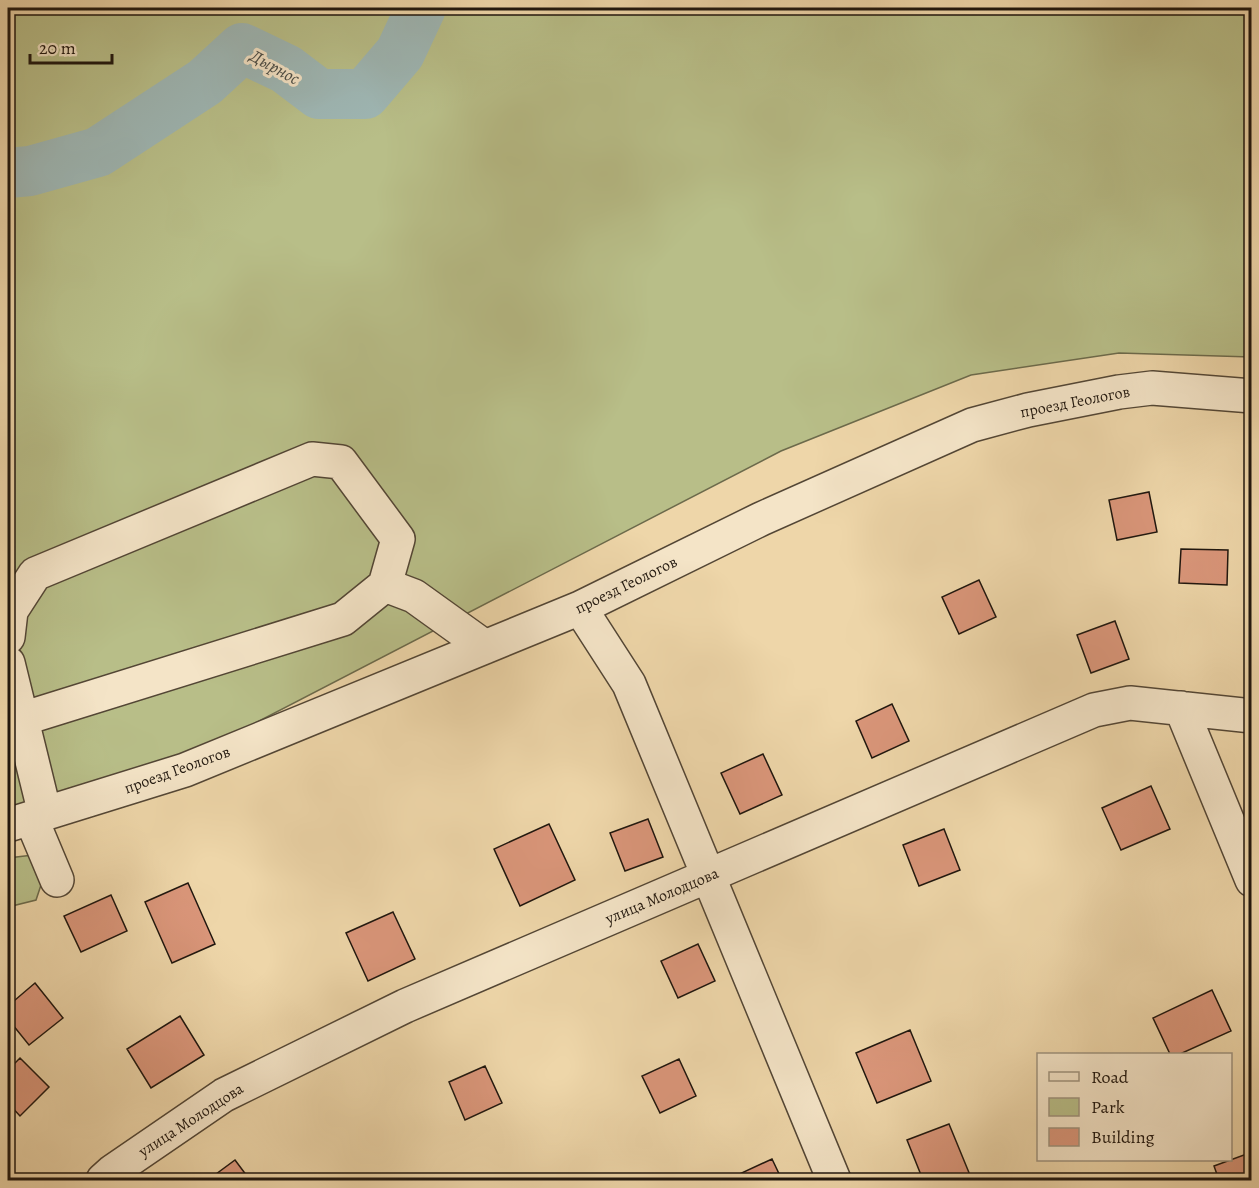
<svg xmlns="http://www.w3.org/2000/svg" width="1259" height="1188" font-family="Alegreya,serif">
<rect width="100%" height="100%" fill="#eed6a9"/>
<filter id="stains"><feTurbulence type="fractalNoise" baseFrequency=".00333" numOctaves="4"/><feColorMatrix values="0 0 0 0 .2 0 0 0 0 .09 0 0 0 0 .02 0 0 0 .5 -.17"/></filter>
<radialGradient id="worn" r=".72"><stop offset=".6" stop-color="#630" stop-opacity="0"/><stop offset="1" stop-color="#630" stop-opacity=".3"/></radialGradient>
<path fill="#b8be88" stroke="#6c6a4b" stroke-width="1.5" d="M8,8H1251V357L1119,353L971,375L781,451L60,824L8,839Z
M33,855L43,879L36,900L8,907V858Z"/>
<g fill="none" stroke-linecap="round" stroke-linejoin="round">
<path stroke="#9eb6b3" stroke-width="50" d="M8,173L30,171L98,152L205,82L242,48L286,69L319,94H365L400,53L421,8"/>
</g>
<path fill="#da967a" stroke="#1f160e" stroke-width="1.5" d="M1149,492L1157,532L1117,540L1109,500Z
M1181,549L1228,550L1227,585L1179,583Z
M979,580L996,617L959,634L942,597Z
M1115,621L1129,659L1091,673L1077,635Z
M892,704L909,741L872,758L856,721Z
M763,754L782,795L740,814L721,773Z
M1151,786L1170,829L1121,850L1102,808Z
M648,819L663,857L625,871L610,833Z
M549,824L575,880L520,906L494,849Z
M944,829L960,870L919,886L903,845Z
M188,883L215,944L172,963L145,902Z
M111,895L127,931L81,952L64,916Z
M393,912L415,959L368,981L346,933Z
M698,944L715,981L678,998L661,961Z
M35,983L63,1018L29,1045L8,1019V1006Z
M1212,990L1231,1031L1180,1054H1170L1153,1018Z
M180,1016L204,1055L151,1088L127,1049Z
M910,1030L931,1081L877,1103L856,1053Z
M20,1058L49,1087L20,1116L8,1103V1070Z
M679,1059L696,1096L660,1113L642,1076Z
M485,1066L502,1103L465,1120L449,1082Z
M949,1124L972,1180H923L907,1140Z
M1252,1152V1180H1219L1214,1166Z
M772,1159L782,1180H737L735,1176Z
M235,1160L250,1180H208Z"/>
<g fill="none" stroke-linecap="round" stroke-linejoin="round">
<g stroke="#534635" stroke-width="36">
<path id="minor" d="M385,585L414,596L485,647
M580,608L629,684L834,1180
M8,637L11,611L35,574L312,459L341,462L398,539L385,585L343,619L22,719
M8,663L45,814
M1181,708L1252,880
M31,818L57,880
M8,825L185,770L580,608L761,519L972,425L1028,410L1119,392L1152,388L1252,396
M103,1180L113,1171L224,1095L405,1006L1094,710L1130,703L1252,716"/>
</g>
<use href="#minor" stroke="#f4e4c7" stroke-width="33"/>
</g>
<g text-anchor="middle" dominant-baseline="central" stroke-width="6" stroke-linejoin="round" paint-order="stroke">
<g font-size="16" fill="#1f160e" stroke="#f4e4c7">
<text transform="translate(1075 402) rotate(-11)">проезд Геологов</text>
<text transform="translate(626 585) rotate(-26)">проезд Геологов</text>
<text transform="translate(177 770) rotate(-20)">проезд Геологов</text>
<text transform="translate(662 896) rotate(-23)">улица Молодцова</text>
<text transform="translate(191 1120) rotate(-33)">улица Молодцова</text>
</g>
<g font-size="18" font-style="italic" fill="#4b4e48" stroke="#f4e4c7">
<text transform="translate(275 67) rotate(29)">Дырнос</text>
</g>
</g>
<rect width="1259" height="1188" fill="none" stroke="#eed6a9" stroke-width="30"/>
<rect x="9" y="9" width="1241" height="1170" fill="none" stroke="#1f160e" stroke-width="3"/>
<rect x="15" y="15" width="1229" height="1158" fill="none" stroke="#1f160e" stroke-width="1.5"/>
<rect x="1037" y="1053" width="195" height="108" fill="#f4e4c7" stroke="#9f927d" stroke-width="1.5"/>
<rect x="1049" y="1072" width="30" height="9" fill="#f4e4c7" stroke="#9f927d" stroke-width="1.5"/>
<text x="1091" y="1083" font-size="18" fill="#1f160e">Road</text>
<rect x="1049" y="1098" width="30" height="18" fill="#b8be88" stroke="#9f927d" stroke-width="1.5"/>
<text x="1091" y="1113" font-size="18" fill="#1f160e">Park</text>
<rect x="1049" y="1128" width="30" height="18" fill="#da967a" stroke="#9f927d" stroke-width="1.5"/>
<text x="1091" y="1143" font-size="18" fill="#1f160e">Building</text>
<path d="M30 54v9h82v-9" fill="none" stroke="#1f160e" stroke-width="3"/>
<text x="39" y="54" font-size="18" fill="#1f160e" stroke="#f4e4c7" stroke-width="4.5" paint-order="stroke">20 m</text>
<rect width="100%" height="100%" filter="url(#stains)"/>
<rect width="100%" height="100%" fill="url(#worn)"/>
</svg>
